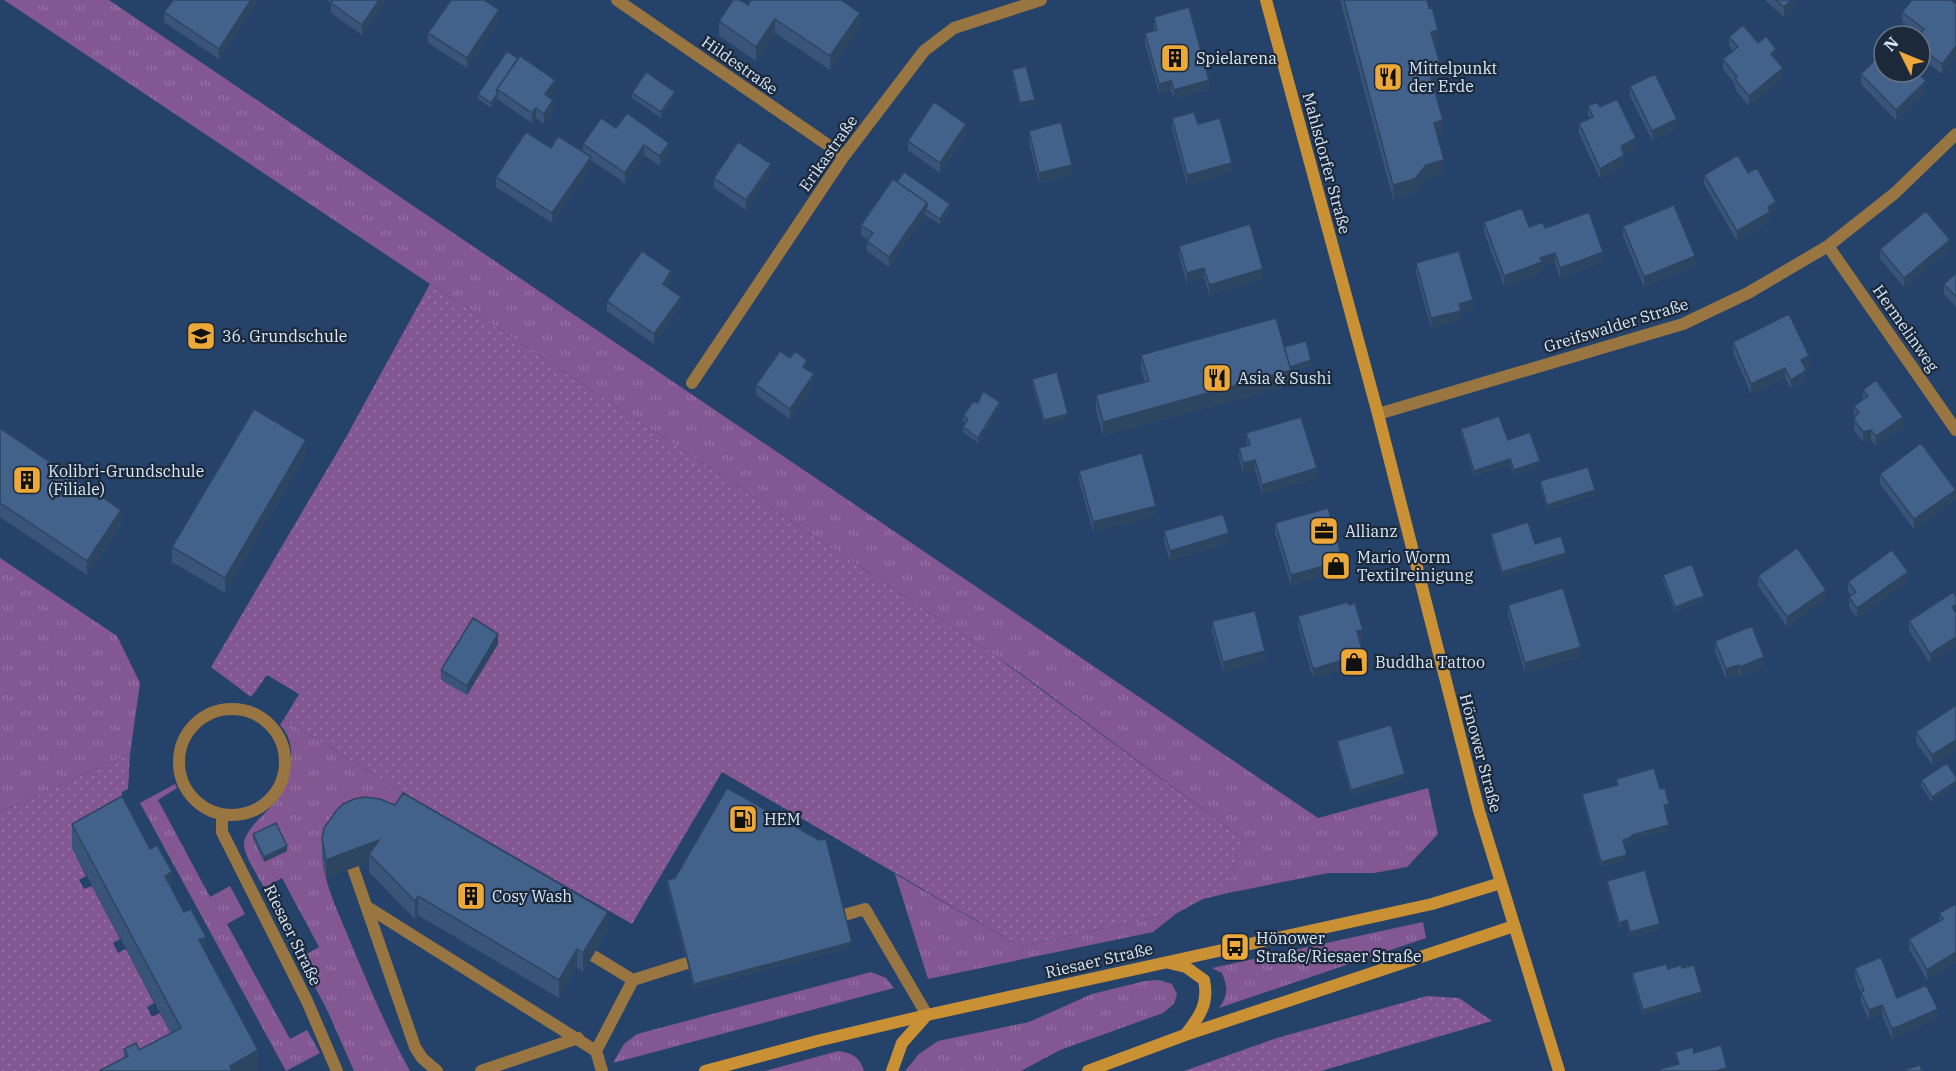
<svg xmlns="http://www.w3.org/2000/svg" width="1956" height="1071" font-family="'IBM Plex Serif',serif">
<defs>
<pattern id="grass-tufts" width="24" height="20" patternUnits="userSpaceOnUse" patternTransform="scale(1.5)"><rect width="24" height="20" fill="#825792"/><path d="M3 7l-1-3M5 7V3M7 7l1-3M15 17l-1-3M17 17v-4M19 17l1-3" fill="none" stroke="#936fa2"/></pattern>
<pattern id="park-dots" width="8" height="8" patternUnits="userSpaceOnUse" patternTransform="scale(1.5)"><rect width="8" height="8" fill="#825792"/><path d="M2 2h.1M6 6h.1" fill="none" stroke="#936fa2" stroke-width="1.8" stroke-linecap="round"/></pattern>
</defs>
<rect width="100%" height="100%" fill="#25436a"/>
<path fill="url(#grass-tufts)" d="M4,0H109L1318,818L1428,788L1438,834L1407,867L1374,873H1328L1228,893L1237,852L1247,842L1024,676L994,655L430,284Z
M0,558L117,636L140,683L130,754L0,812Z
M284,719L413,798L403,811L322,857C325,886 339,914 350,941C368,984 387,1030 410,1071H354L328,1012L300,958L319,947L282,878L264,888C259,877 245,857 244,846C243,828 272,810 281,794C288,784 290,771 291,759C292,746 289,734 280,725Z
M175,784L177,788L158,800L210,897L230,886L245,914L227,924L290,1039L307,1030L320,1053L286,1071L140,803Z
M895,874L1020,946L1177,913L1153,932L928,979Z
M1423,922L1426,938L1219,1008C1228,995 1228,988 1222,973L1212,968Z
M871,972L886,978L894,988L613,1063L624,1044L637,1034Z
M1159,980L1172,984L1177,994L1174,1004L1163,1013L1060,1050L1021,1071H905L919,1054L938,1041L1029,1022L1092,994L1145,981Z
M838,1051C852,1053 860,1057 864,1071H765Z"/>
<path fill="url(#park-dots)" d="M430,284L994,655L1247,842L1237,853L1228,893L1203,899L1177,913L1020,946L722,772L632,924L413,798L284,719L299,694L267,675L251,697L211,667L345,439Z
M130,754L128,789L122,792V821L72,848L86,876L79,880L84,889L92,886L120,939L113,943L118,953L126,949L154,1003L147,1007L152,1017L160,1013L181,1052L129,1071H0V812Z
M1427,996L1459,998L1492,1021L1321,1071H1184L1277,1038Z"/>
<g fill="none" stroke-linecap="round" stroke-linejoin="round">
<path stroke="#997641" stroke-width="12" d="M353,868L415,1047L422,1058L437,1071
M369,908L596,1051
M844,915L865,909L927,1015
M592,955L633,980
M481,1071L578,1038
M602,1071L596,1051L633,980L687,963"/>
<path stroke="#997641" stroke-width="12" d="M617,0L844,156
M1828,246L1956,430
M692,383L844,156L924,51L954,28L1041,0
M1378,414L1683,324L1748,293L1828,246L1895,193L1956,134
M179 762a53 53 0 1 1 106 0a53 53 0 1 1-106 0Z
M222,814V832L307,1001L337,1071"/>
<path stroke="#ca9134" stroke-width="12" d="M1266,0L1378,414L1479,811L1559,1071
M1169,963L1186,967L1204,980C1209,1003 1200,1016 1186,1034
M705,1071L817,1041L927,1015L1432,904L1501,883
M892,1071L902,1043L926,1016
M1088,1071L1185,1035L1514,926"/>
</g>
<path fill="#395478" d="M257,0V1L219,59L164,22V12Z
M327,0H385V2L362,35L331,13V3Z
M1340,0H1427L1438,44L1435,45L1442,85L1434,87L1443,135L1438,136L1444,174L1426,179L1415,193L1393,199Z
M1765,0H1799L1784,17Z
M1951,0L1942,74L1920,57V36L1902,22V12Z
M748,5L860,27L830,70L775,33L756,61L719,36V21Z
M1154,17L1209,90L1174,99L1171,91L1159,94L1145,43V33L1154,30Z
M499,20L467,68L428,43V33Z
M1729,37L1758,43L1776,59L1783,78L1749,106L1735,89V84L1723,69V59L1733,51L1729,46Z
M507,51L555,89L549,97L553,110L544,124L536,118L532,123L497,99L491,108L478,99V94Z
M1012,70L1035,105L1020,108L1012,75Z
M1861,74L1926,91L1896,120L1861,84Z
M1630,86L1677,129L1652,140L1630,96Z
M632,93L675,97L661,118L632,98Z
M1588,106L1600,107L1636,148L1624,154V165L1600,179L1579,133V123L1590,118L1588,116Z
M1172,118L1198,124L1232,172L1187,185L1172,128Z
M616,128L669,153L660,166L644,155L625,183L591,160V167L552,223L496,187V177L551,148L583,152V144Z
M1029,131L1072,175L1039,183L1029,141Z
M966,134L940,173L908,150V141Z
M1748,173L1776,212L1770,215V222L1737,241L1704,184V175Z
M771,174L746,210L714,188V178Z
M897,182L950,209L940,224L925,215L889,267L867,251V241L868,240L861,235V225Z
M1484,222L1529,227L1545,228L1603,262L1560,278L1555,263L1542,267V272L1504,286L1484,232Z
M1623,226L1695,266L1644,287L1623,236Z
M1179,246L1263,279L1209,295L1204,277L1187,283L1179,256Z
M1880,249L1950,250L1904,287L1880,259Z
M1416,263L1473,310L1461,313V320L1431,328L1416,273Z
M1956,273V307L1944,294V284Z
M671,281L667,287L681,306L654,344L607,311V301Z
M1733,342L1809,366L1805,368L1806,380L1791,389L1785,378L1751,394L1733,352Z
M1284,347L1311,365L1291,371V385L1103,436L1096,410V395L1145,382L1141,369V355Z
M807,370L814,384L790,419L756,395V385Z
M1032,379L1068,419L1044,425L1032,384Z
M1863,390L1903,427L1876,446L1871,440L1863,442L1854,430V406L1863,399Z
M1000,407L978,443L963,432V427L966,423L963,421V416Z
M0,428L121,525L87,575L0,517Z
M1461,429L1508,440L1540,466L1514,475L1510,464L1474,476L1461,434Z
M1246,433L1317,478L1262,494L1255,470L1243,473L1239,458V448L1247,445Z
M306,454L225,593L172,562V547Z
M1079,471L1156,516L1093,532L1079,481Z
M1880,474L1956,500L1914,529L1880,484Z
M1540,481L1595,495L1547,510L1540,486Z
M1275,523L1343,571L1291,585L1275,533Z
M1164,531L1229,543L1170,561L1164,541Z
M1491,534L1566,558L1502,577L1491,539Z
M1663,575L1704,601L1675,612L1663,580Z
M1758,576L1826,599L1787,627L1758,586Z
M1848,582H1908L1857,618L1849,607V597L1851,596L1848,591Z
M1956,597L1930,663L1909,631V621Z
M1508,605L1581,657L1525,673L1508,615Z
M1298,616L1363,640L1359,641L1363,664L1313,678L1298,626Z
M1212,621L1265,661L1223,672L1212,631Z
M1715,641L1764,667L1740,677L1739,674L1726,679L1715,651Z
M498,644L467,695L441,680V670Z
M1956,708V750L1932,765L1916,742V732Z
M1337,741L1405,779L1351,795L1337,746Z
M1947,763L1932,802L1921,786V780Z
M1616,779L1660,789L1669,809L1665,810L1669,830L1632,840V842L1624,845L1627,860L1601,867L1582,799V794L1616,785Z
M72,824L172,889L206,954L258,1071L124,1058V1049L139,1050L171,1033L72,848Z
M253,834L287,851L264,862L253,839Z
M322,839L608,930L583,972L577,967L559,998L418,915L415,919L369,872V862L326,878L322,857Z
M667,880L852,947L694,989L667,885Z
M1607,881L1660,929L1630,937L1627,925L1619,928L1607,886Z
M1956,904V962L1927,980L1909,949V939L1939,921V913Z
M1855,968L1897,998L1938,1018L1892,1039L1882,1015L1869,1020L1861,1002V993L1855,978Z
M1668,969L1702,997L1643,1015L1632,979V973Z"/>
<path fill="#2e4561" d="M251,0H257V1L219,59V49Z
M379,0H385V2L362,35V25Z
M1791,0H1799L1784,17V7Z
M499,10V20L467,68V58Z
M860,13V27L830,70V56Z
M775,19V33L756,61V47Z
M1438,30V44L1431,46V32Z
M1956,46V56L1942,74V64Z
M1776,49V59L1771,63V54Z
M1783,68V78L1749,106V96Z
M1442,71V85L1430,88V74Z
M555,80V89L545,104V94Z
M1209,80V90L1174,99V90Z
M1171,81V91L1159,94V84Z
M1926,81V91L1896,120V110Z
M675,92V97L661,118V112Z
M497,94V99L491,108V103Z
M553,100V110L544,124V114Z
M1035,100V105L1020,108V103Z
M536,108V118L532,123V113Z
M1677,119V129L1652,140V131Z
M1443,120V135L1434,137V123Z
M966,124V134L940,173V163Z
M1636,138V148L1621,156V146Z
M669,143V153L660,166V156Z
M644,145V155L625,183V173Z
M1624,155V165L1600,179V169Z
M591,157V167L552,223V213Z
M1444,160V174L1426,179L1415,193L1393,199V185L1426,165Z
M1232,163V172L1187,185V175Z
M771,164V174L746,210V200Z
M1072,165V175L1039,183V173Z
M1776,202V212L1770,215V222L1737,241V231L1768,207Z
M927,203V211L925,209V215L889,267V257Z
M950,204V209L940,224V219Z
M1950,240V250L1904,287V278Z
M1603,252V262L1560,278V268Z
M1555,253V263L1542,267V272L1504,286V276L1540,258Z
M1695,256V266L1644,287V277Z
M1204,268V277L1187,283V273Z
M1263,269V279L1209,295V285Z
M671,271V281L663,294V284Z
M681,297V306L654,344V334Z
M1473,300V310L1461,313V320L1431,328V318L1459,304Z
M1809,356V366L1801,370V360Z
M807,360V370L803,367Z
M1311,360V365L1291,371V385L1103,436V422Z
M1785,368V378L1751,394V384Z
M1806,370V380L1791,389V380Z
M814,374V384L790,419V409Z
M1000,402V407L978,443V438Z
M1068,414V419L1044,425V420Z
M1903,417V427L1876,446V436Z
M1871,430V440L1863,442V432Z
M306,440V454L225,593V578Z
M1510,459V464L1474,476V471Z
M1255,460V470L1243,473V463Z
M1540,461V466L1514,475V470Z
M1317,468V478L1262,494V485Z
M1595,490V495L1547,510V505Z
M1956,490V500L1914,529V519Z
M1156,506V516L1093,532V522Z
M121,510V525L87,575V561Z
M1229,533V543L1170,561V551Z
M1566,553V558L1502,577V572Z
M1343,561V571L1291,585V575Z
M1908,572V582L1857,618V608Z
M1826,590V599L1787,627V617Z
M1704,596V601L1675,612V607Z
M1956,604V614L1952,607Z
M1363,630V640L1357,641V631Z
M498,634V644L467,695V686Z
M1956,637V647L1930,663V654Z
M1581,647V657L1525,673V663Z
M1265,651V661L1223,672V662Z
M1363,654V664L1313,678V669Z
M1764,657V667L1740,677V667Z
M1739,665V674L1726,679V669Z
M1956,740V750L1932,765V755Z
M1405,774V779L1351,795V790Z
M1956,781V786L1932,802V797Z
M1669,804V809L1664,810V805Z
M1669,825V830L1632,840V842L1623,845V840L1632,835Z
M379,840L369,854V862L326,878V860Z
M287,846V851L264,862V857Z
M1627,855V860L1601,867V862Z
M172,872V896L165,876Z
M418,896V915L415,919V901Z
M608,912V930L583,972V953Z
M1627,920V925L1619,928V923Z
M1660,924V929L1630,937V932Z
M206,937V961L199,940Z
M852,942V947L694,989V984Z
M577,949V967L559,998V980Z
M1956,952V962L1927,980V970Z
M1702,992V997L1643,1015V1010Z
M1882,1005V1015L1869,1020V1010Z
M1938,1009V1018L1892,1039V1029Z
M258,1050V1071H230V1066Z
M1727,1068V1071H1715Z"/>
<path fill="#42628b" stroke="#2e4561" stroke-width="1.5" d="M173,0H251L219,49L164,12Z
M332,0H379L362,25L331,3Z
M451,0H484L499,10L467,58L428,33Z
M733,0H740L748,5L751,0H841L860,13L830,56L775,19L756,47L719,21Z
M1344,0H1427L1429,8L1432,7L1438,30L1431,32L1442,71L1430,74L1443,120L1434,123L1444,160L1426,165L1415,179L1393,185Z
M1776,0H1791L1784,7Z
M1912,0H1951L1956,4V46L1942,64L1920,47V36H1918L1924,29L1902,12Z
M1189,7L1209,80L1174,90L1171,81L1159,84L1145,33L1157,30L1154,17Z
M1743,25L1758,43L1766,36L1776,49L1771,54L1783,68L1749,96L1735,79L1737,77L1723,59L1738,47L1729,37Z
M507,51L518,58L497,89V94L491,103L478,94Z
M1884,51V72H1917L1926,81L1896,110L1861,74Z
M520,56L555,80L545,94L553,100L544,114L536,108L532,113L497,89Z
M1026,66L1035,100L1020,103L1012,70Z
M646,72L675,92L661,112L632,93Z
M1655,74L1677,119L1652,131L1630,86Z
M1617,99L1636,138L1621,146L1624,155L1600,169L1579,123L1593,117L1588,106L1597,102L1600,107Z
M934,102L966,124L940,163L908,141Z
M1194,112L1198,124L1220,118L1232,163L1187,175L1172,118Z
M627,113L669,143L660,156L644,145L625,173L583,144L601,118L616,128Z
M1061,122L1072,165L1039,173L1029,131Z
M526,132L551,148L558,136L591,157L552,213L496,177Z
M738,142L771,164L746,200L714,178Z
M1738,155L1748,173L1757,168L1776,202L1768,207L1770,212L1737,231L1704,175Z
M904,172L950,204L940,219L925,209L927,207V203L897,182Z
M893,179L927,203L889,257L867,241L873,233L861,225Z
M1674,205L1695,256L1644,277L1623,226Z
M1522,208L1529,227L1543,222L1545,228L1589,212L1603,252L1560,268L1555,253L1540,258L1542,262L1504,276L1484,222Z
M1926,211L1950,240L1904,278L1880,249Z
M1250,224L1263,269L1209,285L1204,268L1187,273L1179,246Z
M642,251L671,271L663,284L681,297L654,334L607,301Z
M1459,251L1473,300L1459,304L1461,311L1431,318L1416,263Z
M1956,273V297L1944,284Z
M1789,314L1809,356L1801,360L1806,370L1791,380L1785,368L1751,384L1733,342Z
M1276,318L1291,370L1103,422L1096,395L1149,381L1141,355Z
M1306,341L1311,360L1290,367L1284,347Z
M780,351L790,358L795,351L807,360L803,367L814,374L790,409L756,385Z
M1057,372L1068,414L1044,420L1032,379Z
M1876,380L1903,417L1876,436L1871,430L1863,432L1854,420L1855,416L1859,413L1854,406L1868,396L1863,390Z
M983,391L1000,402L978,438L963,427L968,419L963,416L973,402L978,403Z
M254,409L306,440L225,578L172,547Z
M1499,416L1508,440L1530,432L1540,461L1514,470L1510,459L1474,471L1461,429Z
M1301,417L1317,468L1262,485L1255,460L1243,463L1239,448L1250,445L1246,433Z
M0,428L121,510L87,561L0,503Z
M1921,443L1956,490L1914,519L1880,474Z
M1142,453L1156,506L1093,522L1079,471Z
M1588,467L1595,490L1547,505L1540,481Z
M1328,508L1343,561L1291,575L1275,523Z
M1223,514L1229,533L1170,551L1164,531Z
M1528,522L1535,544L1561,536L1566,553L1502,572L1491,534Z
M1797,548L1826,590L1787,617L1758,576Z
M1892,550L1908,572L1857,608L1849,597L1856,592L1848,582Z
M1692,564L1704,596L1675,607L1663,575Z
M1563,588L1581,647L1525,663L1508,605Z
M1953,592L1956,597V604L1952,607L1956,613V637L1930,654L1909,621Z
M1348,602L1349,605L1355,603L1363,630L1357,631L1363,654L1313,669L1298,616Z
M1255,611L1265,651L1223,662L1212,621Z
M473,618L498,634L467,686L441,670Z
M1752,626L1764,657L1740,667L1739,665L1726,669L1715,641Z
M1955,706L1956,708V740L1932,755L1916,732Z
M1391,725L1405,774L1351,790L1337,741Z
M1947,763L1956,777V781L1932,797L1921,780Z
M1654,768L1660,789L1665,788L1669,804L1664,805L1669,825L1632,835V837L1623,840L1627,855L1601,862L1582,794L1618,785L1616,779Z
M727,788L819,840L826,839L852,942L694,984L667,880L675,878Z
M403,793L608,912L583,953L577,949L559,980L418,896L415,901L369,854L379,840L326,860L322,839L324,828L336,811L343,804L354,799L365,797L380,799L395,805Z
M122,796L150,849L157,845L172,872L165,876L184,912L191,909L206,937L199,940L258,1050L230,1066L232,1071H99L128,1056L124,1049L136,1043L139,1050L181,1028L72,824Z
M276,823L287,846L264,857L253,834Z
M1645,870L1660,924L1630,932L1627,920L1619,923L1607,881Z
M1956,904V952L1927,970L1909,939L1943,919L1939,913Z
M1881,957L1897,998L1926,985L1938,1009L1892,1029L1882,1005L1869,1010L1861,992L1864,991L1855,968Z
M1666,964L1668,969L1681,965L1682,968L1694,965L1702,992L1643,1010L1632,973Z
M1721,1045L1727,1068L1715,1071H1660V1069L1679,1064L1675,1052L1693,1047L1694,1053Z
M1920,1065L1922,1071H1901Z"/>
<defs>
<g id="building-square" transform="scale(1.5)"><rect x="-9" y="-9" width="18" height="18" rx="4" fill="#eca93a" stroke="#1c293b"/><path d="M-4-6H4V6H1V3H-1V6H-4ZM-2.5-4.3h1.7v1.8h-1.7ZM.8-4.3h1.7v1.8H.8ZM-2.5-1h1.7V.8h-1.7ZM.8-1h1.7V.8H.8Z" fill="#111"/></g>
<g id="restaurant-square" transform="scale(1.5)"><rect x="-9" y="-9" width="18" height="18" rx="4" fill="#eca93a" stroke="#1c293b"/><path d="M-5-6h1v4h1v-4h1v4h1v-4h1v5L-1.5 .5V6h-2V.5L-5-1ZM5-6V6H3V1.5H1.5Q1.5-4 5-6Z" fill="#111"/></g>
<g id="school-square" transform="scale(1.5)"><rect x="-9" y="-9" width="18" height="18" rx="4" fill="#eca93a" stroke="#1c293b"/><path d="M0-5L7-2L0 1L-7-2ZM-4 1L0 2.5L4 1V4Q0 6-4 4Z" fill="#111"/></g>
<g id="office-square" transform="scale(1.5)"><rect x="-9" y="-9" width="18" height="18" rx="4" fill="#eca93a" stroke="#1c293b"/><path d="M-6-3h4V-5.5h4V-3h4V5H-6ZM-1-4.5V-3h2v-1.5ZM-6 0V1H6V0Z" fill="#111"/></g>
<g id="shop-square" transform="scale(1.5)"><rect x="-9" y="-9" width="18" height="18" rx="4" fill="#eca93a" stroke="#1c293b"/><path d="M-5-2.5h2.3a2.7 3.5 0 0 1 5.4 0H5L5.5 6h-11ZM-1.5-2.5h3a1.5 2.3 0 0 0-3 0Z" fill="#111"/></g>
<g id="fuel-square" transform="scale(1.5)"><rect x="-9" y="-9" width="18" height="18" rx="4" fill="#eca93a" stroke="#1c293b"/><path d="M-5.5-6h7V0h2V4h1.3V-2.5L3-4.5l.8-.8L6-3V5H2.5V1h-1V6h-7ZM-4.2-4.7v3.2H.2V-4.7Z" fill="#111"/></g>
<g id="bus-square" transform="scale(1.5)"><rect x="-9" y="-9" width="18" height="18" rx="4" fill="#eca93a" stroke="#1c293b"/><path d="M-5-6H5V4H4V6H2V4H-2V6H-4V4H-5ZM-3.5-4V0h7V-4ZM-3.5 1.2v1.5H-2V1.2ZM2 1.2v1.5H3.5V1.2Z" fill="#111"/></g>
</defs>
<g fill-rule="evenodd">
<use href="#building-square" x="1175" y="58"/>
<use href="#restaurant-square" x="1388" y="77"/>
<use href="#school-square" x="201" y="336"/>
<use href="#restaurant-square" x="1217" y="378"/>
<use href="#building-square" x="27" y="480"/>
<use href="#office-square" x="1324" y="531"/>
<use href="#shop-square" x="1336" y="566"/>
<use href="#shop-square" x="1354" y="662"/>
<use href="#fuel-square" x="743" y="819"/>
<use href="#building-square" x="471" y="896"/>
<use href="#bus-square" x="1235" y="947"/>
</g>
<g text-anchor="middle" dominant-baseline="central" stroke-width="4.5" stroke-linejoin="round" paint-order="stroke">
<g font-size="16" fill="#d8e7fa" stroke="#1c293b" text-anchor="start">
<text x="1196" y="58">Spielarena</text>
<text x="1409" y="68">Mittelpunkt<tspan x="1409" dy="18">der Erde</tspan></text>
<text x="222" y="336">36. Grundschule</text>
<text x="1238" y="378">Asia &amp; Sushi</text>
<text x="48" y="471">Kolibri-Grundschule<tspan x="48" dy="18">(Filiale)</tspan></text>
<text x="1345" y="531">Allianz</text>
<text x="1357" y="557">Mario Worm<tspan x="1357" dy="18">Textilreinigung</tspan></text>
<text x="1375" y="662">Buddha Tattoo</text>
<text x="764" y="819">HEM</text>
<text x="492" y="896">Cosy Wash</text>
<text x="1256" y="938">Hönower<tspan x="1256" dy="18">Straße/Riesaer Straße</tspan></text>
</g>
<g font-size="16" fill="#d8e7fa" stroke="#1c293b">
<text transform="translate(740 65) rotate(35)">Hildestraße</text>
<text transform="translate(828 153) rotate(-55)">Erikastraße</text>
<text transform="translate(1327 163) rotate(75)">Mahlsdorfer Straße</text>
<text transform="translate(1616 325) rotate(-17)">Greifswalder Straße</text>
<text transform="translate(1906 328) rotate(55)">Hermelinweg</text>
<text transform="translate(1481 753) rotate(75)">Hönower Straße</text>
<text transform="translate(293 935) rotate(64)">Riesaer Straße</text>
<text transform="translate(1099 960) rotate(-13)">Riesaer Straße</text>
</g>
</g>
<g transform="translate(1902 54) rotate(313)"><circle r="28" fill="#1c293b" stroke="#677587" stroke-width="1.5"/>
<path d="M0-4.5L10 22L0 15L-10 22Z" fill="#eca93a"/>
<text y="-9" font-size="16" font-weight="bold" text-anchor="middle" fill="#d8e7fa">N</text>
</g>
</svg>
